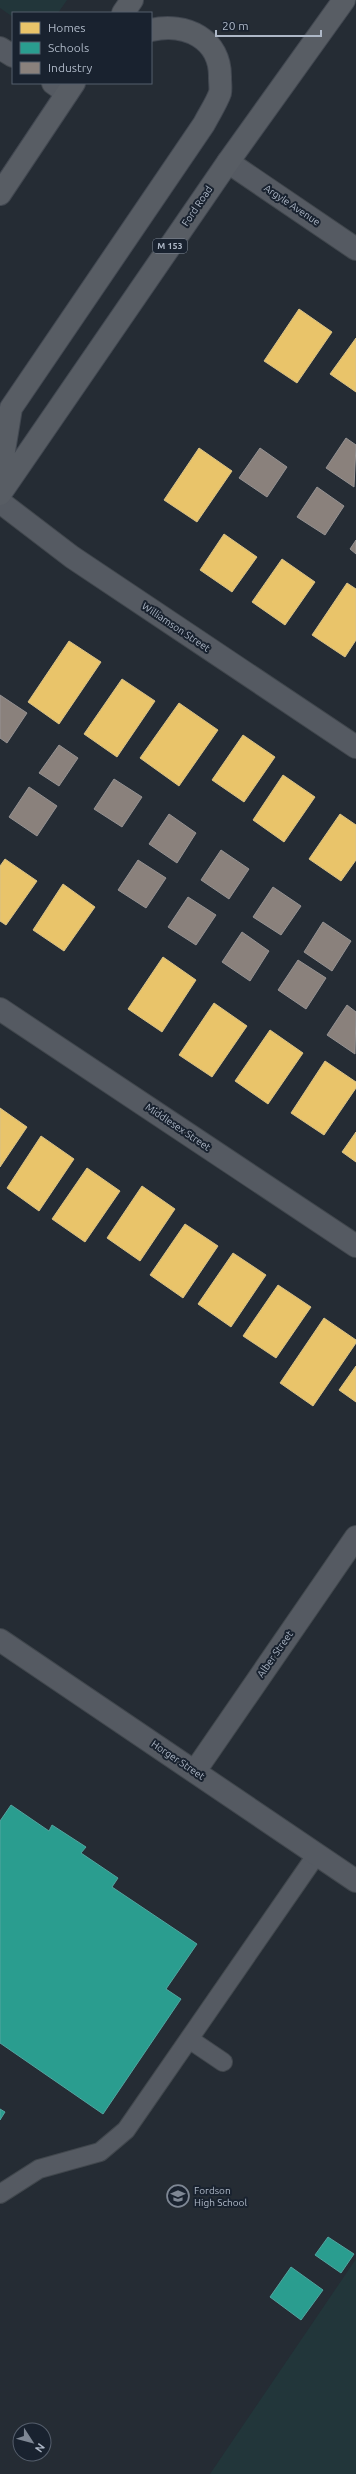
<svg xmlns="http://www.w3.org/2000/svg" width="356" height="2474" font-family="Ubuntu,sans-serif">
<rect width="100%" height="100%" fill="#252c34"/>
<path fill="#22363a" d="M0,0H67L58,13H13V17L0,8Z
M356,2259V2474H210Z"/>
<path fill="#e9c46a" stroke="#d7c086" d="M299,309L332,332L297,383L264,361Z
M356,338V392L330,374Z
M199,448L232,471L197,522L164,500Z
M224,534L257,557L232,592L200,570Z
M282,559L315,582L285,625L252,602Z
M347,583L356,589V640L345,657L312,635Z
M69,641L101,662L59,724L28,702Z
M122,679L155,701L117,757L84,734Z
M179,703L218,730L179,786L140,758Z
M243,735L275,757L244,802L212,780Z
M283,775L315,797L284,842L253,820Z
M340,814L356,825V860L341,881L309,859Z
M5,859L37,881L6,925L0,921V866Z
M63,884L95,907L64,951L33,930Z
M163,957L196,980L162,1032L128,1009Z
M214,1003L247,1026L212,1077L179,1055Z
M270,1030L303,1053L268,1104L235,1081Z
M325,1061L356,1082V1088L324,1135L291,1113Z
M0,1108L27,1127L0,1167Z
M356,1132V1162L342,1152Z
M41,1136L74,1159L39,1211L7,1188Z
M87,1168L120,1191L85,1242L52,1219Z
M142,1186L175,1209L140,1261L107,1238Z
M185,1224L218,1246L183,1298L150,1275Z
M233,1253L266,1275L231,1327L198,1304Z
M278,1285L311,1307L276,1358L243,1336Z
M324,1318L356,1340V1343L313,1406L280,1383Z
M356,1366V1402L339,1390Z"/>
<path fill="#2a9d8f" stroke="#52a5a0" d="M11,1805L49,1831L52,1825L86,1847L81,1853L118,1878L112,1887L197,1944L166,1989L181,1999L103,2114L0,2043V1821Z
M0,2109L5,2112L0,2120Z
M328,2237L354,2254L341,2273L315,2255Z
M291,2267L323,2290L301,2320L270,2297Z"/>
<path fill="#8a817c" stroke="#959292" d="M346,438L356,445L354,487L326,468Z
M260,448L287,467L267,497L239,478Z
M317,487L344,506L325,535L297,517Z
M356,540V554L350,549Z
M0,695L27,713L7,743L0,738Z
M59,745L78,758L59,786L39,773Z
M114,779L142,797L122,827L94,809Z
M29,787L57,806L37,836L9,817Z
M169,814L196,833L177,863L149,844Z
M221,850L249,869L229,899L201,880Z
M138,860L166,878L146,908L118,890Z
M273,887L301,906L281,935L253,917Z
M188,897L216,915L196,945L168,927Z
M323,922L351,941L332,971L304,952Z
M242,932L269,951L250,981L222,962Z
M298,960L326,978L306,1009L278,990Z
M347,1005L356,1012L355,1054L327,1035Z"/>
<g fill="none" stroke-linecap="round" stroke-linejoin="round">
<g stroke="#41474d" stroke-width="20">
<path id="service" d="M189,2039L223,2062
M0,2194L39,2169L100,2152L126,2130L317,1854"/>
</g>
<g stroke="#41474d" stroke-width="24">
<path id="minor" d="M0,48L13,56
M53,83L67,93
M228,162L356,249
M0,502L72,557L356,747
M0,1009L356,1246
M0,1640L356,1881
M195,1771L356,1537"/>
</g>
<g stroke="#424851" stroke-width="24">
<path id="primary" d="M123,13L132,0
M0,194L74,83
M0,475L11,408L204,124C209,114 216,104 220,93C221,89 220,83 220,78C221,39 186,22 151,30
M0,494L228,162L344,0"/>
</g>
<use href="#service" stroke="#555a62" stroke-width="18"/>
<use href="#minor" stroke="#555a62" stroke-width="22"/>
<use href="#primary" stroke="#585d64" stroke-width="22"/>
</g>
<defs>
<g id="school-ring" transform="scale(1.15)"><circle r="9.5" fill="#19222f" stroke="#7e8794" stroke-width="1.5"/><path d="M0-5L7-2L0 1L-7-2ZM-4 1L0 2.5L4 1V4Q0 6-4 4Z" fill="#7e8794"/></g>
</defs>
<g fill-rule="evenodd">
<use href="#school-ring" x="178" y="2196"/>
</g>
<g text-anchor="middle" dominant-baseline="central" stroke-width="4" stroke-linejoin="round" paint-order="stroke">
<rect fill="#19222f" stroke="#818b99" stroke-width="1" x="153" y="239" width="34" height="14" rx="3"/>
<g font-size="9" font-weight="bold" fill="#aeb8c7">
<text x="170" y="246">M 153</text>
</g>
<g font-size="10" fill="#aeb8c7" stroke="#19222f">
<text transform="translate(292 205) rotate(34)">Argyle Avenue</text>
<text transform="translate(197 206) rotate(-56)">Ford Road</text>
<text transform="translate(176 627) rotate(34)">Williamson Street</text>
<text transform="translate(178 1127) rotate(34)">Middlesex Street</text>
<text transform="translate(275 1654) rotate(-55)">Alber Street</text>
<text transform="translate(178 1760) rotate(34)">Horger Street</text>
</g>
<g font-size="10" fill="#aeb8c7" stroke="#19222f" text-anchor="start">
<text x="194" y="2190">Fordson<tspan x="194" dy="12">High School</tspan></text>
</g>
</g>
<rect x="12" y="12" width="140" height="72" fill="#19222f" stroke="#555e6c"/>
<rect x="20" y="22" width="20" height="12" fill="#e9c46a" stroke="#555e6c"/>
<text x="48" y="32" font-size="12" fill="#aeb8c7">Homes</text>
<rect x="20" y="42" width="20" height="12" fill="#2a9d8f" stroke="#555e6c"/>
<text x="48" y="52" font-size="12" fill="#aeb8c7">Schools</text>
<rect x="20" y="62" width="20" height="12" fill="#8a817c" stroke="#555e6c"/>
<text x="48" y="72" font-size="12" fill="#aeb8c7">Industry</text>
<g transform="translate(32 2442) rotate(126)"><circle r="19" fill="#19222f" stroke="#555e6c"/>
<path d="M0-3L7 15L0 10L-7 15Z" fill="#7e8794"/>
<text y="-6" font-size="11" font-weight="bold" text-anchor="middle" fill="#aeb8c7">N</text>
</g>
<path d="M216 30v6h105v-6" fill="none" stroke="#aeb8c7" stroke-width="2"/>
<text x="222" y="30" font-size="12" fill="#aeb8c7" stroke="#19222f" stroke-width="3" paint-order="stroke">20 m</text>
</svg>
